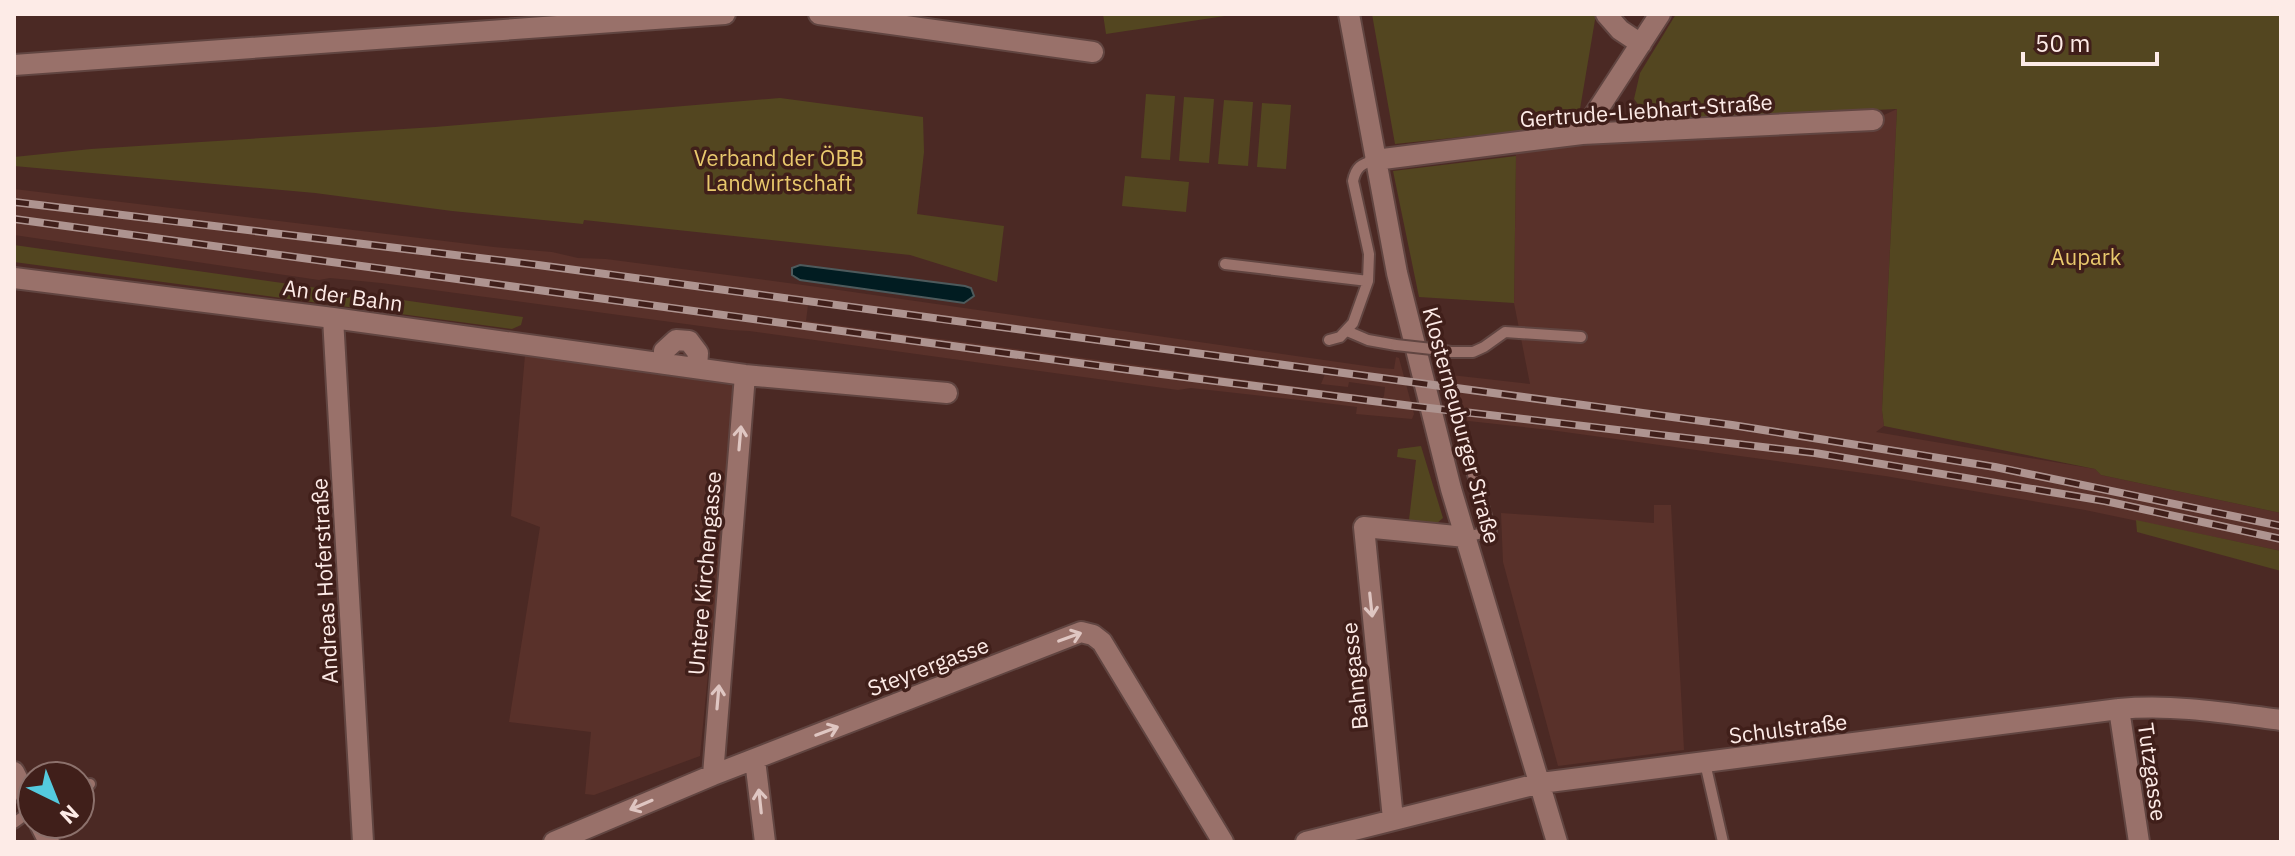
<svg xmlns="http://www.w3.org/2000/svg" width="2295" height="856" font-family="'IBM Plex Sans',sans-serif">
<rect width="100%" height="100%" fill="#4b2924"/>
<path fill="#59312a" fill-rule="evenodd" d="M1897,109L1882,410L1884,426L1876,432L2095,469L2101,475L2281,513V551L2085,510L1885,476L1550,430L1450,419L1435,363H1443L1451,375L1530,384L1514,303L1516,156L1512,143L1873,120Z
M14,189L494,247L552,252L578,258L606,259L818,287L1380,368L1394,369L1396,357L1399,358L1414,414L1412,419L1356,414L1357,407L1317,402L1191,388L1178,390L749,331L730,330L381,283L330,278L319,280L14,235ZM808,305L1325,374L1321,384L1348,387L1349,382L1385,387L1384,396L1383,398L806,321Z
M525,355L736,386L700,756L594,795L585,794L591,732L509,722L540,527L511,516Z
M1654,505H1671L1684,750L1558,766L1503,562L1501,513L1654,523Z"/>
<path fill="#534620" d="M1103,14H1238L1106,34Z
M1372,14H1596L1579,115L1565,126L1395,144Z
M1676,14H2281V513L2101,475L2095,469L1884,426L1882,410L1897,109L1650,120L1634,99L1640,73Z
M1146,94L1175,96L1170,160L1141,158Z
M1184,97L1214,99L1209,163L1179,161Z
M780,98L923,117L924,152L917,214L1004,226L997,282L910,255L584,220L583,224L452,211L315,193L14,166V157L91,149L435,127Z
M1224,100L1253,102L1248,166L1218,164Z
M1262,103L1291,105L1286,169L1257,167Z
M1516,156L1514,303L1419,297L1393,171Z
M1125,176L1189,182L1186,212L1122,206Z
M14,245L523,317L521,325L512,329L14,262Z
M1421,446L1443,518L1436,524L1409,520L1416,460L1397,457L1398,449Z
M2136,520L2281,551V571L2137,532Z"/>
<path fill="#011c21" stroke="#4d5a5c" stroke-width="2" d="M800,265L965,286L971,288L974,296L964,303L800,280L792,275V268Z"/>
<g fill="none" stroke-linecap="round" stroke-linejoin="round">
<g stroke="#614541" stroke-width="14">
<path id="service" d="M1225,264L1368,281
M1347,331L1368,340L1396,345
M1329,340L1340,337L1353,323L1368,281L1369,254L1353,181C1356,167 1361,164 1375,160
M1432,349L1451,352H1473L1484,347L1505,332L1581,337
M1466,537L1491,531L1468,459
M1705,763L1723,842
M80,789L90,784
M14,823L32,810"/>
</g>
<g stroke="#614541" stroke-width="24">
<path id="minor" d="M819,14L1093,52
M1349,14L1397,273L1451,489L1557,842
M1606,14L1620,30L1641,44
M14,65L725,14
M1582,134L1660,14
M1375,160L1582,134L1873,120
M14,278L333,318L745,375L947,393
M333,318L363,842
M664,364V351L676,340L689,341L698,353L697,368
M2119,709L2139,842
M755,760L765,842
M14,772L32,808
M713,775L745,375
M1393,819L1364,527L1466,537
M40,824L49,842
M554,842L713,775L1081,632L1093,635L1102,642L1223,842
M1306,842L1541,783L2119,709C2174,704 2227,713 2281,720"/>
</g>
<use href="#service" stroke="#99716a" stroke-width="10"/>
<use href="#minor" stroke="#99716a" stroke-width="20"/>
<g stroke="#ae9490" stroke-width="8">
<path id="rail" d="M14,202L538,265L1732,425L1995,467L2281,526
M14,219L1130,370L1412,406L1815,453L2105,501L2281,539"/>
</g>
<use href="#rail" stroke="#401f1a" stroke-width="5" stroke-dasharray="15" stroke-linecap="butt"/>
<g stroke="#614541" stroke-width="14" stroke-linecap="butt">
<path id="service-bridge" d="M1396,345L1432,349"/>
</g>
<use href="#service-bridge" stroke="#99716a" stroke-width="10"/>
</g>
<defs><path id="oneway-shaft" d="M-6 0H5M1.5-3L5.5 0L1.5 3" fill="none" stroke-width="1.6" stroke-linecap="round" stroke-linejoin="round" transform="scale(2)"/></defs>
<g stroke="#dfc6c2">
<use href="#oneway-shaft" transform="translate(740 438) rotate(-85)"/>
<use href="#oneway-shaft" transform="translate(1371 605) rotate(84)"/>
<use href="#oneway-shaft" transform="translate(1070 637) rotate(-20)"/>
<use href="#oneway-shaft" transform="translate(718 697) rotate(-85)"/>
<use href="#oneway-shaft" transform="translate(827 731) rotate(-21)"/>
<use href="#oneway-shaft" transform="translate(760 801) rotate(-96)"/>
<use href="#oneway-shaft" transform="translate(641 805) rotate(157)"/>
</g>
<g text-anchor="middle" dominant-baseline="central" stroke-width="7" stroke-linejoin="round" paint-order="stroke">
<g font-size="22" fill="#fdebe7" stroke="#401f1a">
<text transform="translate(1646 110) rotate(-4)">Gertrude-Liebhart-Straße</text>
<text transform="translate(343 295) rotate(8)">An der Bahn</text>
<text transform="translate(1462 425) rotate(75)">Klosterneuburger Straße</text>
<text transform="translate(704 573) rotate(-85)">Untere Kirchengasse</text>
<text transform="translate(324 581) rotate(-93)">Andreas Hoferstraße</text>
<text transform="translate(928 666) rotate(-21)">Steyrergasse</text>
<text transform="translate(1354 676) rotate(-96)">Bahngasse</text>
<text transform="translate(1788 728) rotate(-7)">Schulstraße</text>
<text transform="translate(2153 772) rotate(82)">Tutzgasse</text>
</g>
<g font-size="22" fill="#e9c96d" stroke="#401f1a">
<text x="779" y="157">Verband der ÖBB<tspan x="779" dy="25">Landwirtschaft</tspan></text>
<text x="2086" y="256">Aupark</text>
</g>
</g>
<rect width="2295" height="856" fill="none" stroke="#fdebe7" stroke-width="32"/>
<g transform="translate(56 800) rotate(137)"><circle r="38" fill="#401f1a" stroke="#8c716c" stroke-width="2"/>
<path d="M0-6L14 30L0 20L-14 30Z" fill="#54cade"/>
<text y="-12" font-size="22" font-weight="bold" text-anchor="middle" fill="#fdebe7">N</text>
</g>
<path d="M2023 52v12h134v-12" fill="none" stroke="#fdebe7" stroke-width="4"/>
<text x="2035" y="52" font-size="24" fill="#fdebe7" stroke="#401f1a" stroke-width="6" paint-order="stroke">50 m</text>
</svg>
